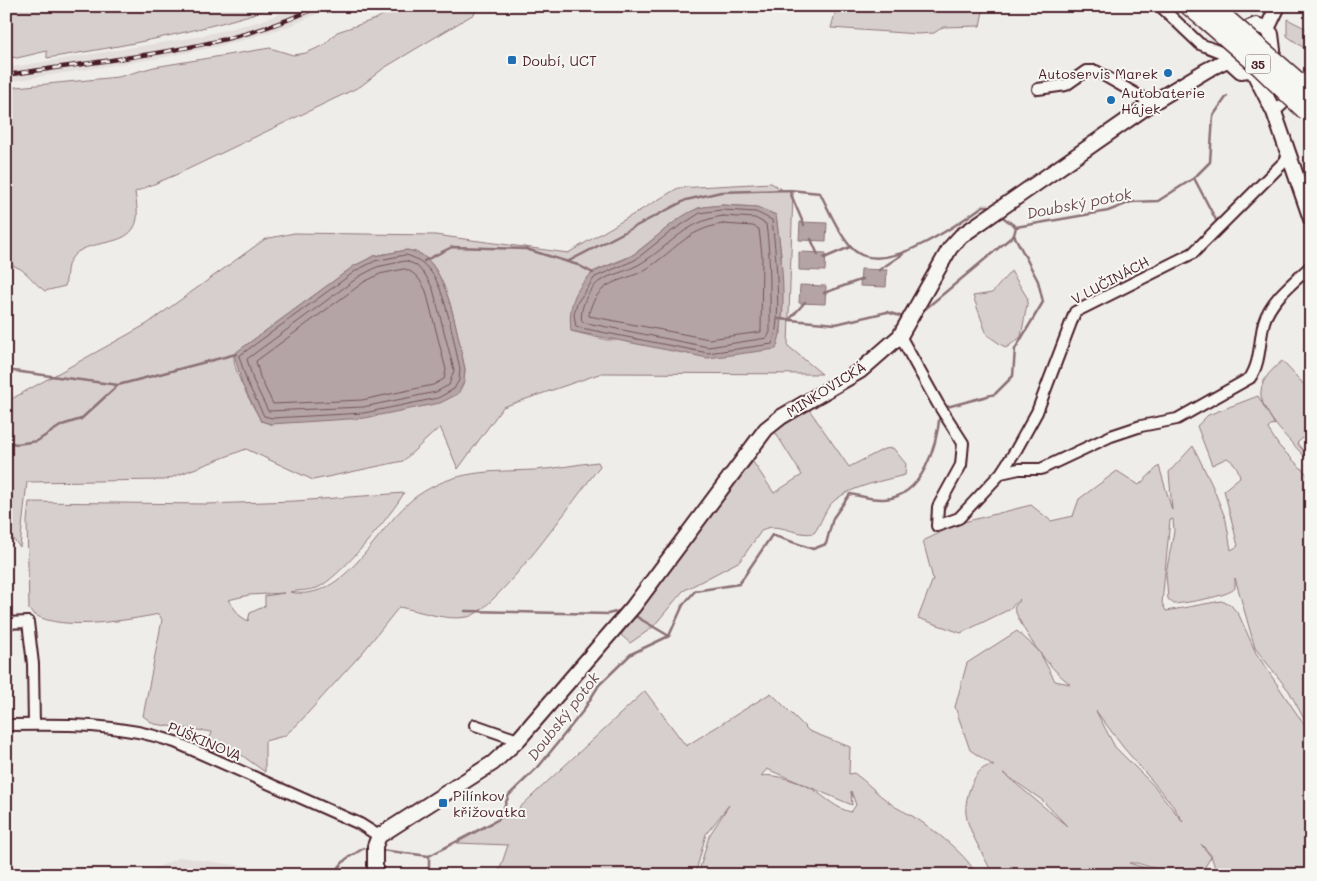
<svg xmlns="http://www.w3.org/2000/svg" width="1317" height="881" font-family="Mali,sans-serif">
<rect width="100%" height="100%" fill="#efedea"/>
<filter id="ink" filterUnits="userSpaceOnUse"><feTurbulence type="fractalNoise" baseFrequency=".02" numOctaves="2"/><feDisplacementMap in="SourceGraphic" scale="10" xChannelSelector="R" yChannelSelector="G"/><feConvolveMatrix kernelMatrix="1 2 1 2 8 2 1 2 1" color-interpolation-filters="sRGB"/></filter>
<g filter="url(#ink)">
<path fill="#e3dedc" d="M302,6H335L290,26L230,44L161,58L6,82V68L196,37L257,22Z
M180,857L309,875H129L147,872Z"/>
<path fill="#d7cfce" stroke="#90777c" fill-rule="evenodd" d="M6,6L17,7L278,6C203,31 126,46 47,58V51L17,58L6,56Z
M397,6H480L474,14L384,68L361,86L180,173L135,192C136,200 138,211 137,219C131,251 85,236 71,259C66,265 67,278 65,286L45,291C30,281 25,265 6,265V88L118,77L154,67L270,48L293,55L306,53L324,45L337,32L376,19Z
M837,6H984L980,26L943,27L934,33L918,34L831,28Z
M1287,19L1311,31V53L1287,36Z
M771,183L781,189L793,192L788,346L822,374L602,373L503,407L458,469L440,427L403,461L313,480L246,449L165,480L27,482L20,547L6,531V402L147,324L265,239L294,233L435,235L568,253L678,188ZM722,205L757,207L776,215L781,254V334L607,340L571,331L592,272L633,255L666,229L698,208ZM407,250C411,251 418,252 422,255C449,272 458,339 465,369L464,382L271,424L261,421C253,405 232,372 234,354L354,266L374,256Z
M1011,271L1028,299L1021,337L1006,348L987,335L973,296L992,293Z
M1282,361L1311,392V431L1297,443L1311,460V463C1297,448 1258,412 1261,391C1262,378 1273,369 1282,361Z
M1258,396L1275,425L1272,424L1268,429L1279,446L1311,478V732L1289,691L1255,648L1235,578V588C1230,596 1186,603 1174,604L1168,599L1166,573L1174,531L1173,519L1170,520L1162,603L1166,611L1221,601L1230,604L1239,615L1256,653L1311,735V875H1208L1215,868L1211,855L1201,844L1211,857L1200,875H1176L1137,863H1129L1168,875H990V869C983,854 968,830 966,814C964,799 975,762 994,766L970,750L955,707L967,663L1017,631L1039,651L1055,681L1070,684C1047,666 1025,636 1014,608L1020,599L1008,610L961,633L918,618L933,579L923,541L960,523L1031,505L1051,521L1073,516L1079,499L1117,471L1139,485L1159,466L1172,510L1169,472L1193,446L1212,485L1226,520L1231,550L1238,546L1224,490L1240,477C1238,468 1235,463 1227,458L1212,465L1197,426L1208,415ZM1096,711L1123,747L1171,803L1183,822L1155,787L1115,747ZM1003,773L1042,800L1067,826Z
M808,408L849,467L884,449L893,448L906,464L905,475C882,481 853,486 835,500C824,509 822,523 814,533C796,537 779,521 762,530L740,561L683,591L652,628L630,643L621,635L742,470L747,469L753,462L774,493L802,475L775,432Z
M598,462L600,466C579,493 494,614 467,617C445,621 421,611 399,607L363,652L297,725L284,736L265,741V772L240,754L209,742L212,732L154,724L143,716L162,620L159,614C129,620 51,634 29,610L27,521L29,502L207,504L295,501L404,493C392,514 339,579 317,588C309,591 298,590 290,592C347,604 377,524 417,496C456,469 490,472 534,470C555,469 577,464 598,462ZM284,593L265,596V606L250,613L248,621L240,616L228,600L249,595Z
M645,691L686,746L771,693L809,731L850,747L849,774L854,773C867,782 877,794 890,803C897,809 906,812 914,817C929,826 973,859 975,875H698L709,836L729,805L706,834L695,875H498L508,845L457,843L518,809ZM767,769L852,805L851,791L856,805L851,812C837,809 826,798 814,790C803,783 774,773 761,776Z"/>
<path fill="#b4a4a5" stroke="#8a6f74" d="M722,205L757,207L776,215C781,253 789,313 776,349L708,358L571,331C569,313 571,299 582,284C594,266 616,266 634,254C654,241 676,216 699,208C706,206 715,206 722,205Z
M800,222L827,223L826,241L799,240Z
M407,250C411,251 418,252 422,255C449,272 458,339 465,369L464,382L458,394L440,403L365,418L271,424L261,421L242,384L234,354L354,266L374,256Z
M799,252L826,253L825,271L799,270Z
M861,269L887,270L886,287L860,286Z
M800,285L826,286L825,304L799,303Z"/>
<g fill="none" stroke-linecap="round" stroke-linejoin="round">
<path stroke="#74545c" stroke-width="1" d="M722,210L756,212L772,220C775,246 783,322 772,344L708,353L576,327L574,314L577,303L595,277L635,260L669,233L700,213Z
M723,216L755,218L766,224C771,260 770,296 770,332L767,338L708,347L582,322C579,309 588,289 600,281C611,274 626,272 638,265C670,247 683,222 723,216Z
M723,224L753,226L759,229L762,255L761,332L709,339L589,316C589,307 596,295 603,289C613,280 630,278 641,272C672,255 685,229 723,224Z
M406,255C417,258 424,263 431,272C446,291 454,344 460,369L459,380L454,389L438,398L364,413L272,418L264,416L247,382L239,356L357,270L375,261Z
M406,261L416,265L426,276L433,289L454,370L449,385L436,392L363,407L268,411L253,380L247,359L360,276L377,267Z
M405,269C416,273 421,281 426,291L446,370L444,379L433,385L362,400L273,404L260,377L256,361L364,282L380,274Z"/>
<path stroke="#8a6f74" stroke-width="2.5" d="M1310,69L1311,68
M1194,178L1217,222
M789,190L804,225
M1000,215L1016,227
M811,239L818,255
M824,258L850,247
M424,261L452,247L526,249L578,265L593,273
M567,262L686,200L721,192L789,190L820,193C829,210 837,231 850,246C878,282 957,225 983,206H989
M879,270L903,254
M824,293L863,279
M918,315L1014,235
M779,319L836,324L887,312L903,317
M790,319L805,302
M6,370L118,385
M947,407L995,394L1013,376L1015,349L1043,302L1038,281L1014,235L1016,227L1108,211L1131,202L1158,201L1194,178L1210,162L1213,116L1227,96
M6,442L17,444L37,441L62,425L81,419L118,385L236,354
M465,611L608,614L623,610
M637,617L669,636
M380,850L429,856
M332,875L346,859L364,848
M429,875V856L499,819L509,795L540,765L583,711L599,685L631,654L669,636L683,605L695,591L739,584L772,535L813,549L826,544L833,518L850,494C860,496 873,500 884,499C923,497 937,445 940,413"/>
<g stroke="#4a1f2b" stroke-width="14">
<path id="street" d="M1160,6L1200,44L1228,55
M1038,89L1066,85L1086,71H1096L1152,103
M1274,112L1311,79
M900,336L938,404L963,443L961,465L938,507L937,526L959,518L1001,473L1016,450L1037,412L1075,312L1193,253L1289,157
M1001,473L1019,469H1041L1111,436L1141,426L1177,419L1250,378C1261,362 1259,341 1264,322C1271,299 1294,282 1311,266
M6,623L28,622L33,664L34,725
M6,725C65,724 119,723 175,742L360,824L379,836
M475,725L518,740"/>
</g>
<g stroke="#4a1f2b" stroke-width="18">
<path id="secondary" d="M1256,25L1265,28L1271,34L1273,50L1256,69L1241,71L1230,61L1229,49L1244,30Z
M1267,29L1278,6
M1253,71L1274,112L1311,219
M375,875V846L379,836L493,763L518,740L633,607L766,429L781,417L860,371L900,336L950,248L961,236L1152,103L1207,70L1229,59"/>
</g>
<g stroke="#4a1f2b" stroke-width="21">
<path id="highway" d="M1189,6L1206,20"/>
</g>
<use href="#street" stroke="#f6f6f2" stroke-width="10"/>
<use href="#secondary" stroke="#f6f6f2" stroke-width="14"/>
<use href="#highway" stroke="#f6f6f2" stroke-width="18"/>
<g stroke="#4a1f2b" stroke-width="4.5">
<path id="rail" d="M6,75C102,60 233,50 319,6"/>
</g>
<use href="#rail" stroke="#f6f6f2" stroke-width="2.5" stroke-dasharray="8" stroke-linecap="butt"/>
<g stroke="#4a1f2b" stroke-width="21" stroke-linecap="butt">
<path id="highway-bridge" d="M1215,9L1311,93
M1206,20L1258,65L1307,112"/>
</g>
<use href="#highway-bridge" stroke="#f6f6f2" stroke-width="18"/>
</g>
</g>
<g fill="#1f6fb2" stroke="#f6f6f2" stroke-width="2">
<rect x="507" y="55" width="10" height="10" rx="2.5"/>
<circle cx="1168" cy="73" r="5"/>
<circle cx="1111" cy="100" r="5"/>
<rect x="438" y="798" width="10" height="10" rx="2.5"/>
</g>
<g text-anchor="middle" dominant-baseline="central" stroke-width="4" stroke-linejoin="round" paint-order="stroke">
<rect fill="#f6f6f2" stroke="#7e6067" stroke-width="1" x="1245.5" y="54.5" width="25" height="19" rx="4"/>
<g font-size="12" font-weight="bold" fill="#4a1f2b">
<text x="1258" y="64">35</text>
</g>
<g font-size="14" fill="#4a1f2b" stroke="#f6f6f2" text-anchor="start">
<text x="522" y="60">Doubí, UCT</text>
<text x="1158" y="73" text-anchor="end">Autoservis Marek</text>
<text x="1121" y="92">Autobaterie<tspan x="1121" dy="16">Hájek</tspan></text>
<text x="453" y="795">Pilínkov<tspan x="453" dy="16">křižovatka</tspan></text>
</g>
<g font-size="14" fill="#4a1f2b" stroke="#f6f6f2">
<text transform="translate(1110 280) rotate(-28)">V LUČINÁCH</text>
<text transform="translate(826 389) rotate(-32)">MINKOVICKÁ</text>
<text transform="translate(205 741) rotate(23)">PUŠKINOVA</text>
</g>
<g font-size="15" font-style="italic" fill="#6f4e56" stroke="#f6f6f2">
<text transform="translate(1079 203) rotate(-11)">Doubský potok</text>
<text transform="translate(563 716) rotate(-52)">Doubský potok</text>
</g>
</g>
<rect width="1317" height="881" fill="none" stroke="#f6f6f2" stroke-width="25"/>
<rect x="12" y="12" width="1292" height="856" fill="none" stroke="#4a1f2b" stroke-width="2" filter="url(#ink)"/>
</svg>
